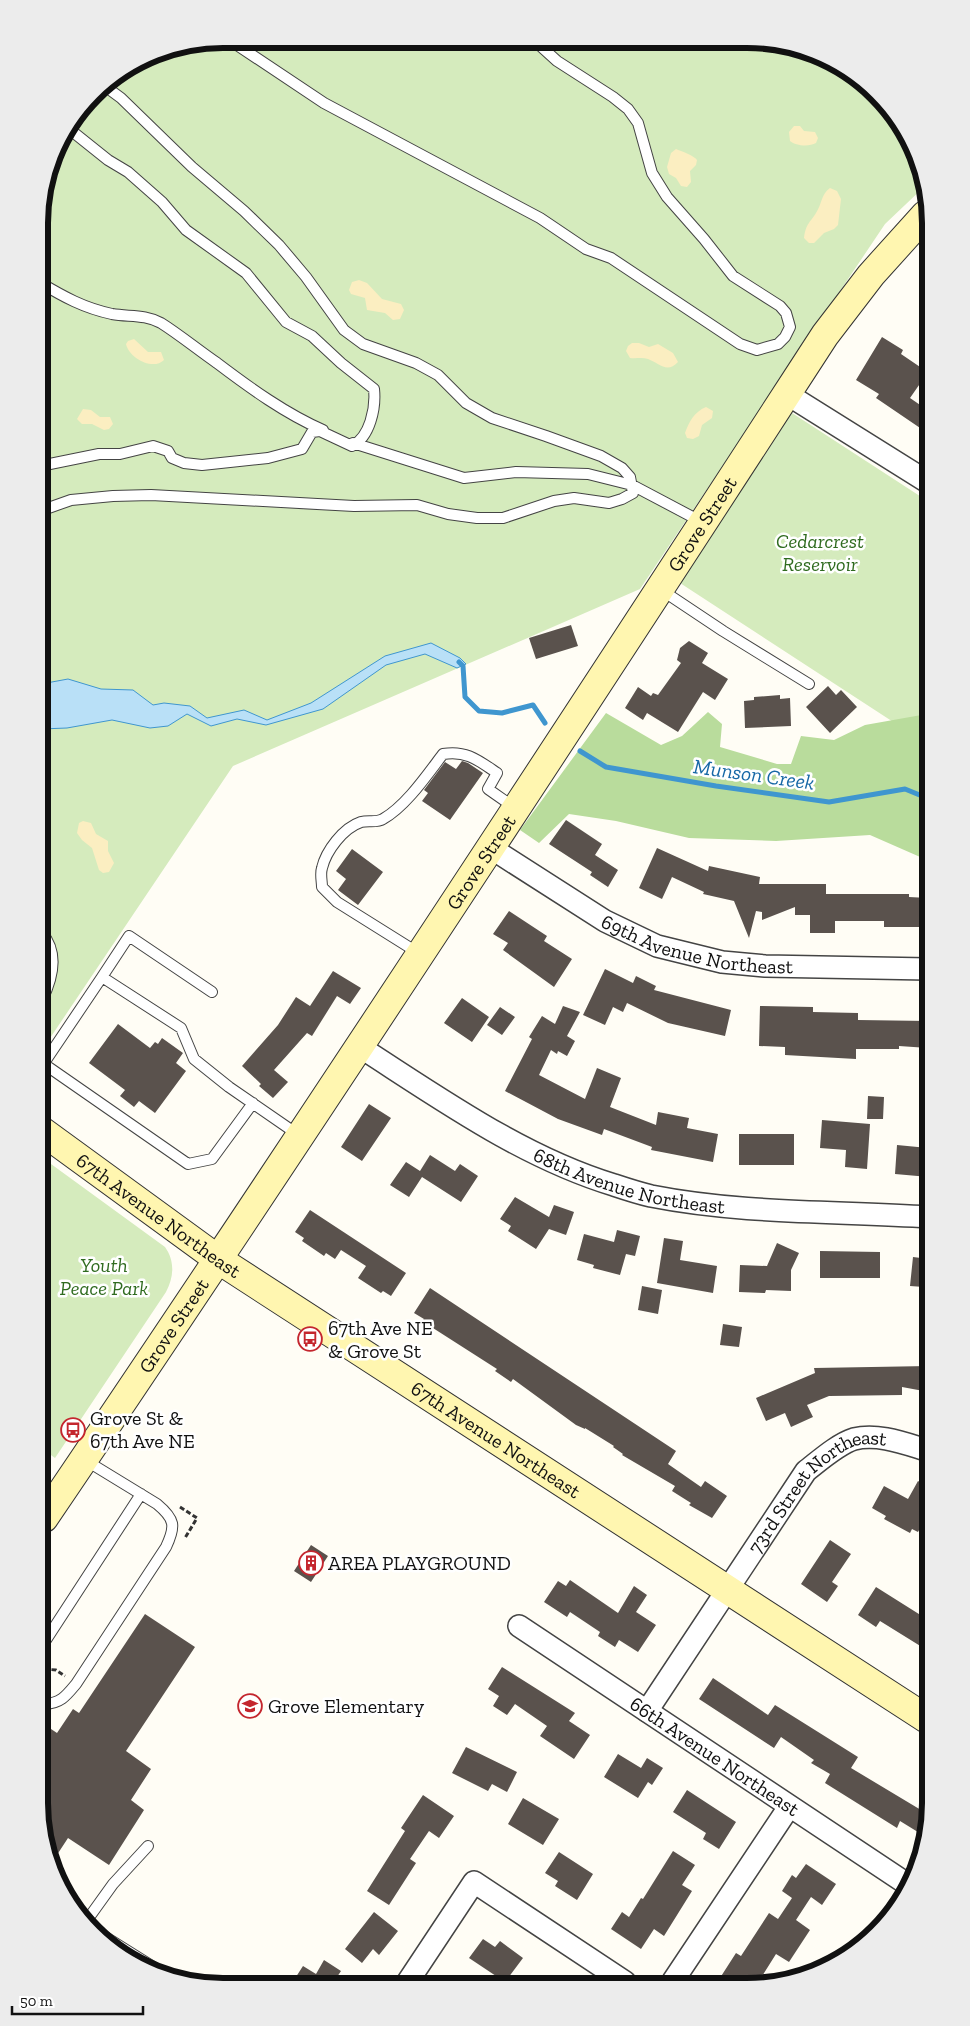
<svg xmlns="http://www.w3.org/2000/svg" width="970" height="2026" font-family="'Zilla Slab',serif">
<rect width="100%" height="100%" fill="#fffdf5"/>
<path fill="#d5ebbd" d="M223,39L783,42L829,58L869,85L900,121L925,175V186L885,224L640,589L233,766L42,1050L39,210L58,141L101,85L152,53Z
M789,411L926,500L927,744L680,583Z
M51,1164L165,1247C175,1261 174,1277 166,1292L55,1458L44,1450L43,1177Z"/>
<path fill="#b9dc9c" d="M708,712L722,724L720,747L777,764H791L801,736L834,740L865,725L927,714V860L870,835L776,841L689,838L616,821L569,814L539,843L520,830L606,713L661,745L682,736Z"/>
<path fill="#fbeec1" d="M794,126H800L804,131L815,132L818,138L816,143C809,147 796,146 790,141L789,132Z
M676,149C681,151 695,156 697,160L696,165L690,171L691,182L687,187L681,186L676,178L669,174L667,167L671,153Z
M830,188L837,191L841,199L838,225L834,229L824,233L814,243H809L804,238C806,223 810,223 816,213C822,204 821,194 830,188Z
M359,280L367,283L382,299L401,304L404,310L400,319L393,320L385,313L367,310L365,298L351,294L349,290L352,282Z
M134,339L148,352H161L164,360C153,371 129,358 126,344L128,341Z
M632,343H639L649,347L658,344L673,353L678,362C667,374 659,363 648,359C642,357 636,359 630,358L626,351L628,346Z
M706,407L713,411L712,418L702,425L699,436L693,439L687,438L685,433C689,422 694,412 706,407Z
M83,409L91,410L100,417H110L113,424L109,429L104,430L92,424H82L77,419Z
M83,821L91,823L96,834L108,841V851L114,863L109,872L103,873L99,870L92,848L82,840L77,833L79,823Z"/>
<path fill="#b9e0f7" stroke="#3f96cf" d="M431,643L460,658L466,664L457,668L425,654L386,665L323,709L266,725L237,719L211,726L187,714L168,726L150,728L112,720L67,728L41,729V684L68,679L101,689L133,690L153,705L164,703L190,706L207,718L244,710L267,720L311,703L385,656Z"/>
<g fill="none" stroke-linecap="round" stroke-linejoin="round">
<path stroke="#3f96cf" stroke-width="5" d="M459,662L463,666L465,697L479,711L502,713L533,705L545,723
M580,751L606,767L716,786L829,802L905,789L927,798"/>
</g>
<path fill="#5a524d" d="M882,337L903,350L901,354L926,371V375L910,398L926,409V432L876,398L879,394L856,380Z
M571,625L578,646L536,659L529,638Z
M689,641L708,653L702,663L728,679L715,700L703,692L678,732L647,713L643,720L625,708L638,687L651,696L653,693L658,695L681,663L677,660L680,648Z
M828,686L836,695L841,690L857,707L830,733L806,707Z
M780,695V699L790,698L791,726L745,728L744,701L754,700V697Z
M462,761L468,763L483,773L450,820L422,801L428,793L424,790L445,762L456,769Z
M566,820L602,844L595,855L618,870L608,887L590,875L592,872L549,844Z
M657,848L708,871L709,866L760,877L759,884H826V894H909V897L928,898V927H884V921H835V933H810V915H795V907L762,920V912L756,911L749,938L734,901L703,894L704,892L672,877L662,899L639,888Z
M352,849L383,872L358,905L338,890L346,879L336,871Z
M509,911L547,936L544,941L572,959L554,987L503,950L508,943L493,934Z
M605,969L633,983L636,976L656,986L654,990L731,1010L725,1036L668,1023L627,1003L623,1012L613,1007L605,1025L583,1015Z
M333,971L361,988L350,1004L337,996L312,1036L307,1033L274,1070L288,1082L273,1098L259,1086L261,1084L242,1066L278,1025L296,997L310,1006Z
M462,998L489,1017L472,1042L444,1023Z
M563,1006L580,1012L567,1036L575,1041L567,1056L558,1051L557,1054L551,1050L539,1075L585,1099L597,1068L621,1078L610,1107L656,1125L658,1112L689,1118L687,1128L718,1134L713,1162L651,1150L652,1147L604,1129L602,1135L558,1119L505,1091L532,1039L529,1037L542,1016L555,1024Z
M760,1006L813,1007V1012L858,1013V1020L928,1021V1048L899,1046V1049H856V1059L785,1055V1047L759,1046Z
M500,1007L515,1017L502,1035L487,1025Z
M118,1024L150,1048L155,1042L158,1044L162,1038L183,1053L176,1063L186,1071L155,1113L139,1101L134,1107L120,1096L125,1090L89,1063Z
M868,1096L884,1097L883,1119H867Z
M369,1104L391,1118L362,1161L341,1147Z
M822,1120L870,1124L867,1169L845,1167L846,1150L820,1148Z
M739,1134H794V1165H739Z
M897,1145L928,1148L929,1177L895,1174Z
M430,1155L455,1171L460,1164L478,1176L461,1202L422,1177L409,1197L390,1185L406,1162L420,1171Z
M515,1197L549,1217L554,1205L574,1212L566,1235L549,1229L536,1249L508,1231L511,1226L500,1219Z
M310,1210L406,1273L391,1296L383,1291L381,1293L358,1278L366,1266L341,1250L335,1259L326,1253L324,1256L302,1241L304,1238L295,1232Z
M617,1230L640,1236L635,1256L626,1254L620,1275L593,1268L594,1265L577,1260L584,1234L614,1242Z
M664,1238L683,1241L680,1260L717,1266L713,1293L657,1283Z
M777,1243L799,1253L791,1270V1291L766,1290L765,1293L739,1292L740,1265L767,1266Z
M820,1251L880,1252V1278H820Z
M913,1257L929,1259V1282H924V1287L910,1286Z
M642,1286L662,1290L658,1314L638,1310Z
M430,1288L676,1451L668,1464L701,1487L705,1481L727,1496L712,1518L689,1505L691,1503L672,1491L675,1486L622,1455L623,1454L613,1447L614,1446L585,1428V1429L576,1425L513,1379L511,1382L495,1371L497,1369L422,1321L424,1319L414,1313Z
M723,1324L742,1327L739,1347L720,1345Z
M929,1366V1392L902,1387V1395L829,1396L807,1405L813,1417L791,1427L785,1413L766,1421L756,1398L815,1373L814,1368Z
M918,1481L930,1488V1510L918,1532L912,1529L910,1533L884,1519L886,1516L872,1508L884,1486L908,1499Z
M830,1540L851,1554L832,1582L838,1586L827,1602L801,1584Z
M311,1545L328,1556L311,1582L294,1571Z
M570,1580L618,1613L634,1586L647,1595L636,1612L656,1625L638,1652L619,1640L615,1647L598,1636L600,1632L570,1612L567,1617L544,1602L558,1581L566,1586Z
M876,1587L930,1621V1652L880,1621L876,1627L858,1615Z
M145,1614L195,1647L126,1751L151,1769L131,1800L144,1810L109,1865L68,1838L51,1864L45,1851V1725L57,1733L73,1709L79,1713Z
M502,1667L575,1713L569,1721L590,1735L574,1759L540,1736L547,1726L515,1704L507,1715L493,1706L499,1696L488,1689Z
M713,1678L768,1715L775,1705L858,1757L851,1768L931,1816L926,1837L900,1821L897,1828L825,1783L830,1774L811,1763L814,1760L781,1737L774,1748L699,1699Z
M466,1747L517,1772L507,1792L492,1784L488,1791L452,1773Z
M618,1754L641,1768L647,1758L663,1768L652,1785L648,1782L638,1798L604,1777Z
M687,1790L736,1822L719,1849L703,1839L706,1833L673,1812Z
M423,1795L454,1816L439,1838L429,1831L410,1859L416,1863L389,1905L367,1891L405,1831L401,1828Z
M523,1798L559,1819L543,1845L508,1824Z
M673,1851L695,1865L682,1885L692,1891L664,1936L654,1929L641,1949L611,1929L622,1912L629,1917L641,1898L643,1899Z
M559,1852L593,1874L577,1900L555,1886L558,1881L545,1873Z
M806,1864L836,1884L822,1905L811,1897L796,1920L810,1930L789,1962L776,1954L759,1981H718L736,1953L741,1956L769,1913L778,1919L792,1898L782,1891L792,1875L796,1878Z
M374,1912L398,1931L379,1955L373,1949L362,1963L345,1949Z
M483,1939L495,1947L500,1941L523,1958L505,1982L469,1958Z
M324,1960L341,1971L333,1983H292L303,1966L316,1974Z"/>
<g fill="none" stroke-linecap="round" stroke-linejoin="round">
<g stroke="#444" stroke-width="12">
<path id="lane" d="M228,39L324,103L540,218L586,249L611,258L740,344L757,350L778,344L785,337L790,327L786,313L780,306L733,276L704,239L667,197L652,173L638,123L628,109L613,97L557,61L535,41
M39,282C64,297 84,308 112,314C129,317 145,314 161,323C180,335 198,350 217,363C250,388 286,414 323,430
M353,443L464,478L516,472L588,474L632,485L702,522
M40,466L99,454H120L153,446L168,451L172,458L184,463L202,465L268,458L302,449L312,432L320,431L352,446C370,437 376,408 374,389L341,363L312,336L286,322L246,273L186,230L162,202L128,172L108,160L68,128
M40,511L71,500L113,496L151,495L354,506L417,505L448,514L477,518H503L554,501L574,498L609,503L622,499L633,493L630,477L622,468L601,456L546,436L492,418L466,403L438,375L416,363L363,344L344,330L306,277L279,245L244,211L192,167L121,98L102,84
M660,589L723,631L809,684
M42,933C59,953 53,978 42,1000
M420,954L337,902L322,887C322,881 320,874 322,868C326,851 343,828 361,822C368,820 377,823 383,819C406,806 427,775 443,754C466,750 478,760 497,773L488,789L515,808
M102,977L129,936L212,992
M44,1064L188,1164L212,1159L253,1103
M42,1066L102,977L181,1028L194,1059L229,1087L300,1136
M44,1643L141,1494
M45,1704C61,1703 66,1696 76,1684L166,1547C176,1526 175,1519 157,1504L85,1460
M85,1923L113,1884L148,1846
M88,1926L171,1978"/>
</g>
<g stroke="#444" stroke-width="24">
<g id="street">
<path d="M787,394L926,481"/>
<path id="s1" d="M491,848L605,921L657,946L722,962L765,966L928,969"/>
<path id="s2" d="M360,1047C441,1099 522,1157 614,1185C626,1189 638,1193 651,1196C742,1214 836,1211 929,1217"/>
<path id="s3" d="M519,1626L910,1886"/>
<path id="s4" d="M647,1711L806,1471C819,1461 838,1444 854,1439C879,1433 906,1444 930,1451"/>
<path d="M673,1981L789,1807"/>
<path d="M407,1983L474,1882L625,1982"/>
</g>
</g>
<g stroke="#333" stroke-width="30">
<g id="secondary">
<path id="s5" d="M42,1131L219,1260L930,1721"/>
<path id="s6" d="M44,1518C309,1127 568,731 825,335L871,275L925,215"/>
</g>
</g>
<path stroke="#333" stroke-width="3" stroke-dasharray="5 2.5" stroke-linecap="butt" d="M180,1507L197,1518L185,1538
M44,1669L56,1670L65,1676"/>
<use href="#lane" stroke="#fff" stroke-width="10"/>
<use href="#street" stroke="#fff" stroke-width="21"/>
<use href="#secondary" stroke="#fff6b0" stroke-width="28"/>
</g>
<defs>
<g id="bus-ring" transform="scale(1.25)"><circle r="9.5" fill="#fff" stroke="#c4262e" stroke-width="1.5"/><path d="M-5-6H5V4H4V6H2V4H-2V6H-4V4H-5ZM-3.5-4V0h7V-4ZM-3.5 1.2v1.5H-2V1.2ZM2 1.2v1.5H3.5V1.2Z" fill="#c4262e"/></g>
<g id="building-ring" transform="scale(1.25)"><circle r="9.5" fill="#fff" stroke="#c4262e" stroke-width="1.5"/><path d="M-4-6H4V6H1V3H-1V6H-4ZM-2.5-4.3h1.7v1.8h-1.7ZM.8-4.3h1.7v1.8H.8ZM-2.5-1h1.7V.8h-1.7ZM.8-1h1.7V.8H.8Z" fill="#c4262e"/></g>
<g id="school-ring" transform="scale(1.25)"><circle r="9.5" fill="#fff" stroke="#c4262e" stroke-width="1.5"/><path d="M0-5L7-2L0 1L-7-2ZM-4 1L0 2.5L4 1V4Q0 6-4 4Z" fill="#c4262e"/></g>
</defs>
<g fill-rule="evenodd">
<use href="#bus-ring" x="310" y="1339"/>
<use href="#bus-ring" x="73" y="1430"/>
<use href="#building-ring" x="311" y="1563"/>
<use href="#school-ring" x="250" y="1706"/>
</g>
<g text-anchor="middle" dominant-baseline="central" stroke-width="5" stroke-linejoin="round" paint-order="stroke">
<g font-size="20" fill="#111" stroke="#fff">
<text stroke="none"><textPath href="#s6" startOffset="1192">Grove Street</textPath></text>
<text stroke="none"><textPath href="#s6" startOffset="788">Grove Street</textPath></text>
<text stroke="none"><textPath href="#s1" startOffset="232">69th Avenue Northeast</textPath></text>
<text stroke="none"><textPath href="#s2" startOffset="304">68th Avenue Northeast</textPath></text>
<text stroke="none"><textPath href="#s5" startOffset="144">67th Avenue Northeast</textPath></text>
<text stroke="none"><textPath href="#s6" startOffset="232">Grove Street</textPath></text>
<text stroke="none"><textPath href="#s5" startOffset="549">67th Avenue Northeast</textPath></text>
<text stroke="none"><textPath href="#s4" startOffset="285">73rd Street Northeast</textPath></text>
<text stroke="none"><textPath href="#s3" startOffset="235">66th Avenue Northeast</textPath></text>
</g>
<g font-size="20" font-style="italic" fill="#2f6b1f" stroke="#fff">
<text x="820" y="541">Cedarcrest<tspan x="820" dy="23">Reservoir</tspan></text>
<text x="104" y="1265">Youth<tspan x="104" dy="23">Peace Park</tspan></text>
</g>
<g font-size="20" fill="#111" stroke="#fff" text-anchor="start">
<text x="328" y="1328">67th Ave NE<tspan x="328" dy="23">&amp; Grove St</tspan></text>
<text x="90" y="1418">Grove St &amp;<tspan x="90" dy="23">67th Ave NE</tspan></text>
<text x="328" y="1563">AREA PLAYGROUND</text>
<text x="268" y="1706">Grove Elementary</text>
</g>
<g font-size="21" font-style="italic" fill="#1768a6" stroke="#fff">
<text transform="translate(754 774) rotate(8)">Munson Creek</text>
</g>
</g>
<path d="M0 0H970V2026H0ZM223 48H747A175 175 0 0 1 922 223V1803A175 175 0 0 1 747 1978H223A175 175 0 0 1 48 1803V223A175 175 0 0 1 223 48Z" fill="#ececec" fill-rule="evenodd"/>
<path fill="none" stroke="#111" stroke-width="6" d="M223 48H747A175 175 0 0 1 922 223V1803A175 175 0 0 1 747 1978H223A175 175 0 0 1 48 1803V223A175 175 0 0 1 223 48Z"/>
<path d="M12 2006v8h131v-8" fill="none" stroke="#111111" stroke-width="2.5"/>
<text x="20" y="2006" font-size="15" fill="#111111" stroke="#ffffff" stroke-width="4" paint-order="stroke">50 m</text>
</svg>
